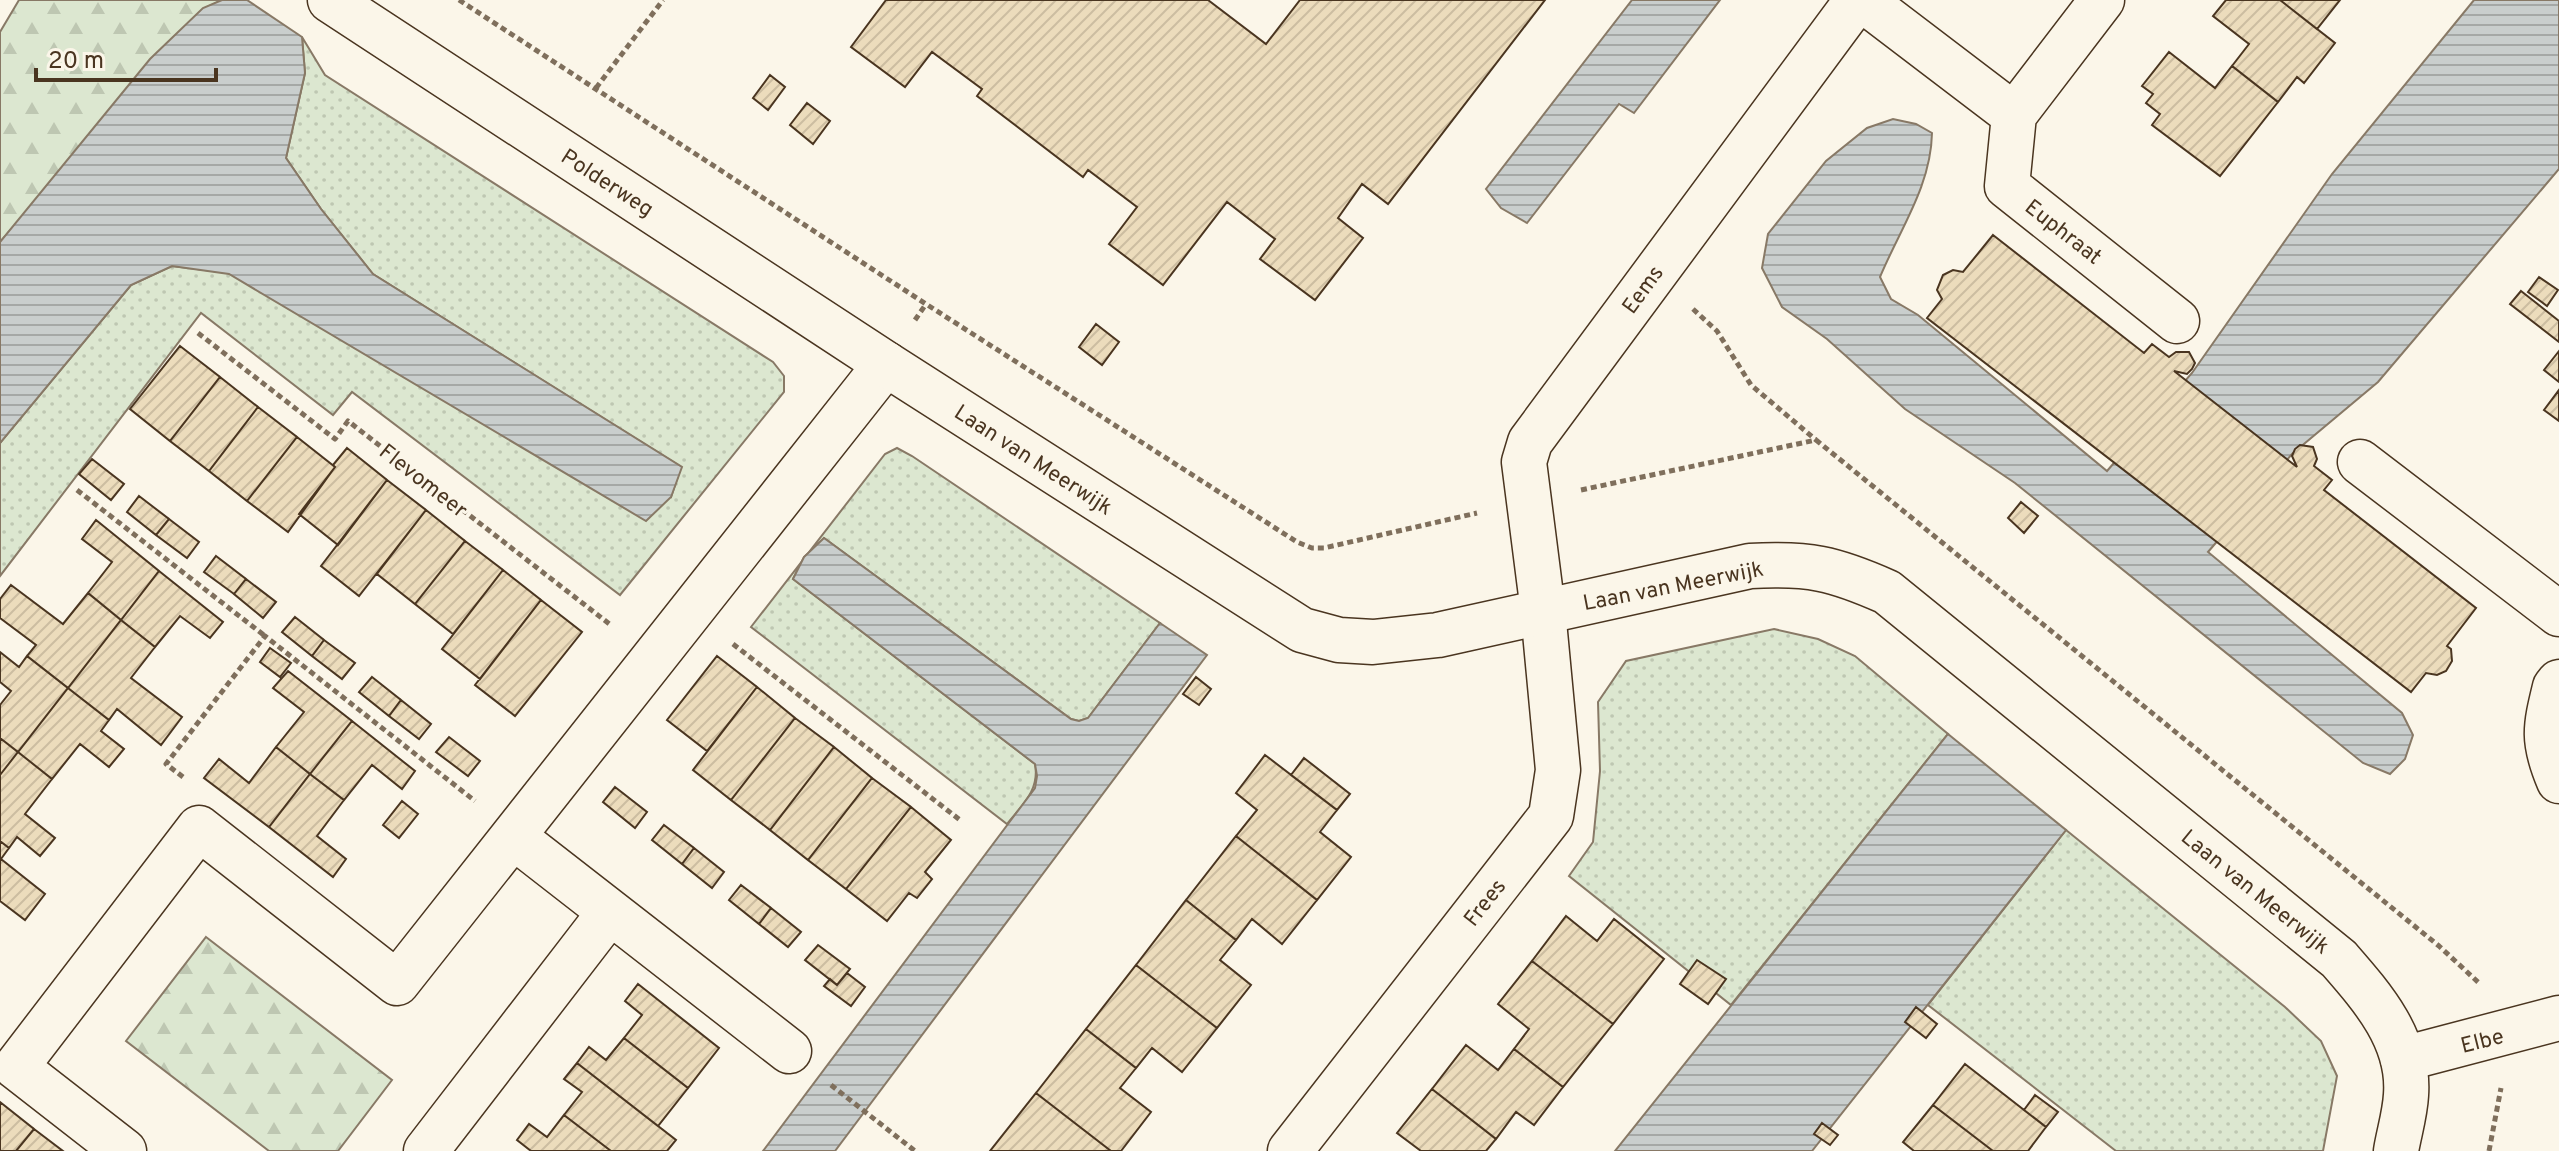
<svg xmlns="http://www.w3.org/2000/svg" width="2559" height="1151" viewBox="0 0 2559 1151" font-family="Overpass,sans-serif">
<style>
.grass{fill:url(#grass-dots);stroke:#887966;stroke-width:2}
.forest{fill:url(#forest-firs);stroke:#887966;stroke-width:2}
.water{fill:url(#water-rules);stroke:#887966;stroke-width:2}
.building{fill:url(#building-hatch);stroke:#4a3520;stroke-width:2}
.lines{fill:none;stroke-linecap:round;stroke-linejoin:round}
.street-casing{stroke:#4a3520;stroke-width:47}
.secondary-casing{stroke:#4a3520;stroke-width:47}
.path{stroke:#7f6f5c;stroke-width:5;stroke-dasharray:6 4;stroke-linecap:butt}
.street{stroke:#fbf6e9;stroke-width:44}
.secondary{stroke:#fbf6e9;stroke-width:44}
.labels{text-anchor:middle;stroke-width:6;stroke-linejoin:round;paint-order:stroke}
.street-label{font-size:22px;fill:#4a3520;stroke:#fbf6e9}
</style>
<defs>
<pattern id="grass-dots" width="8" height="8" patternUnits="userSpaceOnUse" patternTransform="scale(2)"><rect width="8" height="8" fill="#dce7d0"/><path d="M2 2h.1M6 6h.1" fill="none" stroke="#bec7b2" stroke-width="1.8" stroke-linecap="round"/></pattern>
<pattern id="forest-firs" width="22" height="20" patternUnits="userSpaceOnUse" patternTransform="scale(2)"><rect width="22" height="20" fill="#dce7d0"/><path d="M5 1l3.5 6h-7zM16 11l3.5 6h-7z" fill="#bec7b2"/></pattern>
<pattern id="water-rules" width="6" height="5" patternUnits="userSpaceOnUse" patternTransform="scale(2)"><rect width="6" height="5" fill="#c9cecd"/><path d="M0 2.5h6" fill="none" stroke="#a5a8a6"/></pattern>
<pattern id="building-hatch" width="6" height="6" patternUnits="userSpaceOnUse" patternTransform="scale(2)"><rect width="6" height="6" fill="#ecdcbc"/><path d="M-1 1l2-2M0 6l6-6M5 7l2-2" fill="none" stroke="#ccbda1"/></pattern>
</defs>
<rect width="100%" height="100%" fill="#fbf6e9"/>
<path class="grass" d="M302 37 325 75 773 362 784 376V392L620 595 352 392 333 415 201 313 0 576V443L131 285 172 266 229 273 671 497 681 467 373 274 321 209 286 158 305 73Z
M897 448 912 456 1160 623 1088 718 1079 721 1071 719 824 538 804 557 793 579 1035 764C1040 790 1022 805 1007 824L751 627 885 454Z
M1774 629 1818 639 1855 656 1948 734 1731 1005 1569 876 1593 842 1600 771 1598 702 1626 661Z
M2066 830 2285 1007 2321 1041 2337 1076 2323 1151H2116L1928 1005Z"/>
<path class="forest" d="M19 0H222L203 9 0 242V32Z
M206 937 392 1080 338 1151H269L126 1041Z"/>
<path class="water" d="M222 0H247L302 37 305 73 286 158 321 209 373 274 682 467 671 497 646 521 229 274 172 266 131 285 0 443V242L150 59 203 8Z
M1632 0H1720L1634 113 1619 104 1527 223 1501 208 1486 189Z
M2474 0H2559V169L2378 382 2292 454 2208 552 2402 713 2413 735 2405 759 2390 774 2363 763 2015 483 1905 409 1827 339 1782 307 1762 268 1768 234 1826 161 1867 128 1893 119 1916 124 1932 133C1931 186 1900 229 1880 277L1891 299 1918 315 2107 471 2192 373 2332 174Z
M824 538 1071 719 1079 721 1088 718 1160 623 1207 655 835 1151H763L1035 788 1037 776 1035 764 793 579 804 557Z
M1948 734 2066 830 1812 1151H1615Z"/>
<path class="building" d="M886 0H1208L1266 44 1300 0H1545L1388 204 1362 184 1338 218 1363 238 1315 300 1260 259 1275 239 1227 202 1163 285 1109 244 1137 207 1088 170 1083 177 977 96 982 89 932 52 905 87 851 47Z
M2226 0H2280L2335 43 2304 83 2297 77 2278 102 2232 66 2249 44 2213 16Z
M2280 0H2340L2317 29Z
M2169 52 2215 88 2232 66 2278 102 2220 176 2152 125 2160 114 2146 103 2153 94 2142 86Z
M770 75 785 87 768 110 753 98Z
M807 103 830 121 813 144 790 125Z
M1993 235 2144 353 2152 344 2169 357 2176 352H2189L2195 363 2192 369 2187 374 2174 371 2297 467 2292 456 2295 449 2300 445 2313 447 2317 459 2314 466 2332 480 2324 490 2476 608 2447 646 2451 649 2452 661 2446 671 2437 675 2426 673 2411 692 1927 318 1942 299 1937 290 1943 275 1953 270 1963 272Z
M2539 277 2558 290 2547 306 2528 292Z
M2521 291 2559 321V342L2510 304Z
M1096 324 1119 342 1102 365 1079 347Z
M180 346 220 377 170 441 130 409Z
M2559 351V382L2544 370Z
M220 377 258 407 209 471 170 441Z
M2559 390V421L2544 410Z
M258 407 297 437 247 501 209 471Z
M297 437 335 467 288 532 247 501Z
M347 448 387 480 338 545 299 514 335 467 333 465Z
M92 459 124 484 111 500 79 474Z
M387 480 426 510 359 596 321 566Z
M139 496 169 519 156 535 127 512Z
M2021 502 2038 516 2024 533 2008 518Z
M426 510 465 541 415 604 377 574Z
M169 519 199 542 187 558 156 535Z
M96 520 159 571 121 620 88 593 112 562 82 539Z
M465 541 503 570 453 634 415 604Z
M216 556 246 579 234 594 204 572Z
M503 570 541 600 480 679 442 649Z
M159 571 223 622 210 638 180 616 155 647 121 620Z
M246 579 276 602 263 618 234 594Z
M11 585 63 624 88 593 121 620 68 688 27 656 36 645 0 618V599Z
M541 600 582 632 515 716 475 685Z
M295 617 324 640 312 656 282 632Z
M121 620 155 647 131 678 182 717 161 745 117 709 109 720 68 688Z
M324 640 355 663 342 679 312 656Z
M270 648 291 663 280 677 260 662Z
M0 652 19 667 27 656 68 688 18 752 0 738V705L11 691 0 682Z
M717 656 757 687 707 751 667 720Z
M288 671 352 721 310 774 276 747 304 712 273 688Z
M372 677 401 700 389 716 359 692Z
M1196 677 1211 689 1199 705 1183 694Z
M757 687 795 718 731 800 693 770Z
M68 688 109 720 101 731 124 749 109 767 80 744 52 779 18 752Z
M401 700 431 724 419 739 389 716Z
M795 718 834 747 770 830 731 800Z
M352 721 415 771 402 789 372 765 344 800 310 774Z
M449 737 480 761 468 776 436 752Z
M0 738 18 752 0 775Z
M276 747 310 774 269 827 204 778 219 759 249 783Z
M834 747 872 778 808 860 770 830Z
M18 752 52 779 25 814 55 838 40 856 17 837 9 848 0 841V775Z
M1265 755 1337 810 1320 832 1351 857 1317 900 1236 836 1257 810 1236 793Z
M1304 758 1350 794 1337 810 1291 775Z
M310 774 344 800 317 836 346 859 333 877 269 827Z
M872 778 911 807 846 889 808 860Z
M615 787 647 812 635 828 603 802Z
M402 801 418 814 399 838 383 825Z
M911 807 951 840 925 872 932 879 917 898 909 893 887 921 846 889Z
M664 825 694 848 682 864 652 840Z
M1236 836 1317 900 1282 944 1252 919 1236 940 1186 900Z
M0 841 9 848 1 859 45 894 25 920 0 901Z
M694 848 724 872 712 888 682 864Z
M741 885 771 908 759 924 729 900Z
M1186 900 1236 940 1220 960 1251 985 1217 1028 1136 965Z
M771 908 801 932 788 947 759 924Z
M1566 916 1597 941 1614 919 1664 959 1613 1024 1532 961Z
M818 945 850 969 837 985 805 960Z
M1697 960 1726 979 1708 1004 1680 984Z
M1532 961 1613 1024 1563 1087 1514 1049 1529 1029 1498 1004Z
M1136 965 1217 1028 1182 1072 1152 1048 1136 1068 1086 1029Z
M847 973 865 987 851 1006 824 986 830 979 837 985Z
M638 984 719 1048 688 1088 624 1038 642 1015 625 1001Z
M1916 1007 1937 1024 1926 1038 1905 1022Z
M1086 1029 1136 1068 1120 1088 1151 1112 1121 1151H1111L1036 1093Z
M624 1038 688 1088 658 1126 577 1063 589 1047 606 1060Z
M1466 1045 1498 1070 1514 1049 1563 1087 1534 1125 1516 1112 1496 1139 1432 1089Z
M577 1063 676 1140 667 1151H611L564 1115 582 1092 564 1079Z
M1965 1064 2046 1127 2028 1151H1993L1933 1105Z
M1432 1089 1496 1139 1486 1151H1421L1397 1133Z
M1036 1093 1111 1151H990Z
M2035 1095 2058 1112 2046 1127 2024 1110Z
M0 1102 34 1129 16 1151H0Z
M1933 1105 1993 1151H1914L1903 1142Z
M564 1115 611 1151H531L517 1140 529 1124 547 1137Z
M1822 1123 1838 1135 1830 1145 1814 1134Z
M34 1129 63 1151H16Z"/>
<g class="lines">
<g class="street-casing">
<path id="street" d="M1863 0 2014 115 2102 0
M2014 115 2007 186 2177 321
M2360 462 2559 614
M2559 682 2555 687C2545 728 2542 741 2559 781
M514 837 789 1051
M2403 1059 2559 1018
M124 1151 16 1067 199 828 397 983 886 364
M426 1151 610 912
M1290 1151 1551 816 1558 770 1543 611 1524 462 1530 442 1857 0"/>
</g>
<g class="secondary-casing">
<path id="secondary" d="M330 0 886 364 1302 630 1339 640 1373 642 1438 635 1750 566C1809 563 1833 568 1887 592L2339 959C2373 998 2410 1040 2406 1095 2405 1114 2399 1133 2396 1151"/>
</g>
<path class="path" d="M459 0 926 304 1297 542 1312 548H1324L1477 513
M596 88 663 0
M1693 309 1717 331 1751 385 1816 440
M915 320 926 304
M198 333 335 439 348 421 612 626
M77 490 265 636
M1581 490 1816 440 2439 946 2479 983
M733 644 960 820
M183 777 166 764 265 636 475 801
M831 1085 915 1151
M2489 1151 2501 1088"/>
<use href="#street" class="street"/>
<use href="#secondary" class="secondary"/>
</g>
<g class="labels">
<g class="street-label">
<text transform="translate(608 182) rotate(33)" y="8">Polderweg</text>
<text transform="translate(2064 231) rotate(38)" y="8">Euphraat</text>
<text transform="translate(1642 289) rotate(-54)" y="8">Eems</text>
<text transform="translate(1034 459) rotate(33)" y="8">Laan van Meerwijk</text>
<text transform="translate(424 480) rotate(38)" y="8">Flevomeer</text>
<text transform="translate(1673 585) rotate(-11)" y="8">Laan van Meerwijk</text>
<text transform="translate(2256 891) rotate(39)" y="8">Laan van Meerwijk</text>
<text transform="translate(1484 902) rotate(-52)" y="8">Frees</text>
<text transform="translate(2482 1040) rotate(-14)" y="8">Elbe</text>
</g>
</g>
<path d="M36 68v12h180v-12" fill="none" stroke="#4a3520" stroke-width="4"/>
<text x="48" y="68" font-size="24" fill="#4a3520" stroke="#fbf6e9" stroke-width="6" paint-order="stroke">20 m</text>
</svg>
